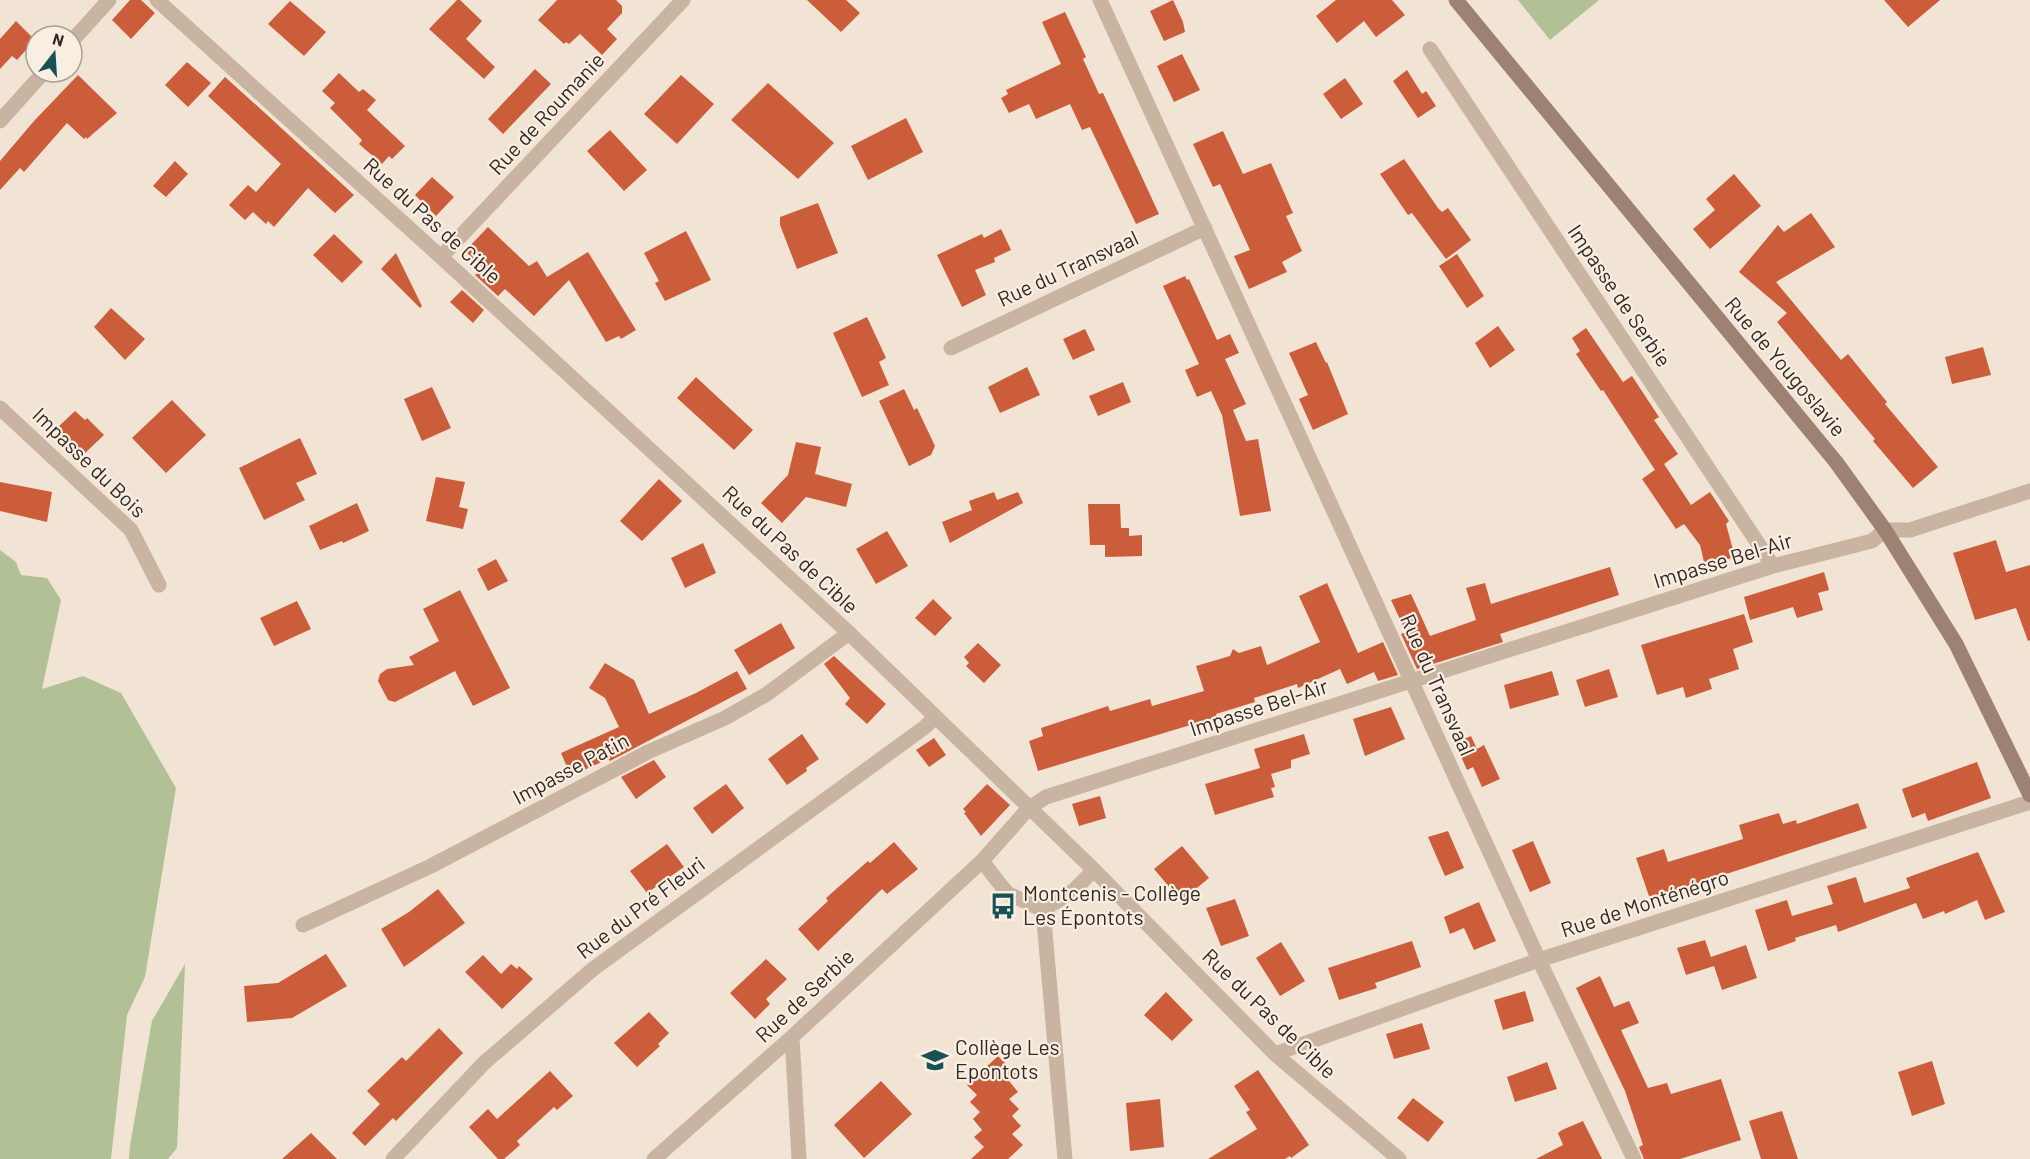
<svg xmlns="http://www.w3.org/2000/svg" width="2030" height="1159" viewBox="0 0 2030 1159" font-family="Barlow,sans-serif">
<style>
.green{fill:#b2c095}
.building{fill:#cb5d3a}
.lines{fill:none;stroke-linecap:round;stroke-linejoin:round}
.minor{stroke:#c9b4a1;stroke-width:15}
.secondary{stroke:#9d8273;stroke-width:15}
.labels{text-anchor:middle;stroke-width:4.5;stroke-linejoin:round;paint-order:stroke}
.street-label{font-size:21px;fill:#332924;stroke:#f9eee2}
.poi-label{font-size:21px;fill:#332924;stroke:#f9eee2;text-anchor:start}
</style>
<rect width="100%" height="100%" fill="#f1e4d5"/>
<path class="green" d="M1518 0H1599L1550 40Z
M0 550 16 562 21 575 47 578 61 600 42 689 83 676 121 693 176 788 145 977 127 1015 111 1159H0Z
M185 964 177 1148 168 1159H129L130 1145 152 1021Z"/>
<path class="building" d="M130 0H141L155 13 131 39 112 20Z
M457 0H460L482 21 466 39 495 67 484 79 429 29Z
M557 0H616L622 6V13L607 29 617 39 602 55 580 34 569 44 566 42 564 44 538 20Z
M807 0H846L860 13 841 32Z
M1173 0 1183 22 1185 32 1164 41 1150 11Z
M1336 0H1392L1405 15 1376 37 1364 21 1337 43 1316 16Z
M1884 0H1940L1908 27Z
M290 1 326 32 304 56 268 24Z
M1065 12 1086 57 1083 59 1099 94 1103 93 1159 214 1136 224 1090 127 1082 130 1070 104 1036 119 1029 104 1009 113 1001 98 1008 94 1006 90 1061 64 1042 22Z
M16 21 35 40 17 60 12 56 0 69V39Z
M1182 54 1200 90 1174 102 1157 66Z
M187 62 211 83 188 107 165 85Z
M535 69 551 84 503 134 488 119Z
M1407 70 1422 94 1426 91 1436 106 1418 118 1393 81Z
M339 73 359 92 363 89 376 100 367 110 405 146 392 159 389 156 382 164 359 144 362 140 330 108 335 103 322 91Z
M78 75 117 113 87 139 86 137 84 139 67 123 24 172 20 168 0 190V161L34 121Z
M681 75 714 104 677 144 644 114Z
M225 77 265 113 354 195 335 213 308 188 274 227 268 221 266 224 253 212 245 220 229 205 248 185 256 192 281 164 208 96Z
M1345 78 1363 104 1341 119 1323 94Z
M768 83 834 143 798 179 731 120Z
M906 118 923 152 868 180 851 146Z
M610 130 647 170 624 191 587 151Z
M1223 131 1243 174 1271 163 1293 213 1286 216 1302 251 1282 262 1287 272 1249 289 1234 256 1250 250 1220 184 1213 187 1193 144Z
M1404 159 1438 208 1442 212 1448 208 1471 240 1446 259 1412 213 1408 215 1380 174Z
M175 161 188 174 166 197 153 186Z
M1734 174 1761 206 1710 249 1693 229 1715 210 1706 199Z
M432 177 454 197 436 216 415 195Z
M818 203 838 253 797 269 780 225V217Z
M1811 213 1835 247 1776 282 1841 360 1848 354 1887 402 1885 404 1938 467 1913 488 1873 441 1875 439 1777 322 1787 313 1739 272 1778 225 1784 232Z
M488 227 529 266 537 261 547 277 588 252 636 330 621 339 619 336 606 342 569 280 534 316 505 289 498 296 475 275 483 268 465 251Z
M1001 229 1011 250 994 258 995 262 975 270 986 295 962 307 937 255 982 234 984 238Z
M686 231 711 280 665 301 655 283 659 281 644 253Z
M334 234 363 262 342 283 313 255Z
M396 253 422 306 420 308 381 269Z
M1457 254 1484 296 1467 308 1439 266Z
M1185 276 1187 280 1189 279 1217 340 1230 334 1239 353 1225 359 1246 404 1233 410 1246 441 1258 439 1271 511 1240 516 1222 415 1211 391 1197 397 1185 370 1199 364 1163 286Z
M462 290 484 310 473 323 450 302Z
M111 308 145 339 125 360 94 327Z
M867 317 886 358 879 362 889 385 862 397 833 333Z
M1498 326 1515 350 1490 368 1475 343Z
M1586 328 1623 382 1632 376 1659 417 1654 420 1678 454 1664 464 1691 505 1710 492 1729 521 1726 524 1735 557 1705 566 1700 545 1684 524 1676 529 1642 479 1656 469 1655 470 1603 390 1601 391 1576 354 1580 351 1572 338Z
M1085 329 1095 350 1073 360 1063 339Z
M1316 342 1326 363 1327 362 1348 414 1313 430 1299 399 1308 395 1289 353Z
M1983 347 1991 375 1952 384 1945 357Z
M1027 367 1040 395 1000 413 988 387Z
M696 377 753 430 734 450 677 398Z
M1123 382 1131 402 1098 416 1089 396Z
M432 387 451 428 422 441 404 399Z
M904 389 914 410 917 408 935 446 931 455 909 466 879 401Z
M172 400 206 435 166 473 132 438Z
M75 411 85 420 87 418 104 435 83 455 57 428Z
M300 438 317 474 296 483 305 500 264 520 239 468Z
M796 442 821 447 815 474 852 484 846 507 806 497 782 523 761 503 788 475Z
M436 477 465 482 459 507 468 509 463 529 426 521Z
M659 479 682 501 642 541 620 521Z
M0 482 52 492 47 522 0 511Z
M994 492 997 500 1018 492 1023 503 950 543 942 522 972 510 969 501Z
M357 503 369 531 343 543 342 541 320 550 309 526Z
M1088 504H1120L1121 528H1129V536L1142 535V556L1105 557V545H1090Z
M887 531 908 566 876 584 856 549Z
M1996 540 2006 572 2030 565V640L2028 641 2016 608 1975 620 1953 553Z
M703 543 716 573 685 588 671 558Z
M496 559 508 581 488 591 477 569Z
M1610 567 1619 595 1500 634 1503 642 1417 669 1401 634 1406 632 1391 600 1411 594 1430 636 1476 620 1466 588 1485 583 1491 604Z
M1824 572 1829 590 1818 593 1823 610 1797 618 1793 607 1750 620 1744 597Z
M1327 583 1358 653 1383 642 1398 675 1378 681 1374 672 1347 684 1340 669 1298 688 1297 684 1254 698 1255 702 1216 714 1217 717 1038 771 1029 741 1043 736 1041 728 1108 706 1110 711 1150 699 1152 706 1204 691 1196 666 1230 656 1233 649 1239 653 1261 646 1267 665 1320 642 1299 596Z
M460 590 510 688 473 706 455 671 395 702 388 700 378 681 380 674 387 669 414 665 409 657 439 641 423 609Z
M933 599 952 618 935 636 915 618Z
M297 601 311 629 274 646 260 618Z
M1744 614 1753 642 1733 649 1739 669 1709 679 1712 689 1686 698 1683 687 1657 695 1641 645Z
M781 623 795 648 749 675 734 650Z
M978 643 1001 665 984 683 966 666 969 663 964 657Z
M834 656 886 704 867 724 845 704 850 698 824 664Z
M605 663 634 680 649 714 696 693 737 671 747 689 610 761 608 759 571 776 561 753 619 727 605 698 589 688Z
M1609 669 1618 697 1585 707 1576 680Z
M1552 671 1559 695 1510 709 1504 685Z
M1391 707 1405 739 1365 756 1353 719Z
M802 734 819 759 806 768 807 771 787 785 768 759Z
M1304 734 1310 754 1291 760V768L1271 774 1275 787 1271 788 1274 797 1215 815 1205 784 1260 768 1254 749Z
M1471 736 1477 749 1484 745 1500 779 1482 787 1473 767 1467 770 1455 743Z
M934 738 946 755 929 767 916 750Z
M654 760 666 777 636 799 621 777Z
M1977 762 1991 798 1928 821 1925 813 1912 818 1902 789Z
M726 784 744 808 712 834 693 808Z
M987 784 1010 805 981 836 964 813 966 812 963 809Z
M1100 796 1106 818 1079 826 1072 804Z
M1858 803 1867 828 1677 890 1678 893 1651 902 1636 858 1664 849 1668 862 1743 839 1739 825 1779 813 1783 824 1796 820 1797 824Z
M1448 831 1464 868 1445 876 1428 837Z
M1533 841 1551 883 1530 892 1512 850Z
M894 842 918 869 887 894 882 889 818 951 798 929 828 901 826 898 868 861 870 863Z
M667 844 684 867 647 893 630 871Z
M1182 846 1209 878 1181 901 1154 869Z
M1978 852 2005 912 1985 920 1977 900 1945 914 1944 911 1923 919 1916 903 1838 932 1836 925 1795 938 1796 941 1768 951 1755 910 1787 900 1792 916 1833 904 1827 886 1856 877 1864 903 1910 888 1906 878Z
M438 889 465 923 404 967 381 929 409 912Z
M1235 899 1249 936 1221 946 1206 908Z
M1479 902 1496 941 1474 950 1464 928 1450 934 1444 917Z
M1705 940 1713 963 1711 957 1746 945 1757 978 1722 990 1714 966 1686 975 1677 948Z
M1412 941 1421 967 1375 983 1377 988 1339 1000 1328 968Z
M1281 942 1305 981 1280 996 1256 958Z
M326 954 347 986 292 1018 247 1022 244 986 278 983Z
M483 955 501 974 511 964 517 969 519 966 533 979 502 1009 465 972Z
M766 959 787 979 766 999 770 1004 755 1019 730 993Z
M1600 976 1614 1007 1629 1001 1639 1023 1621 1030 1648 1088 1667 1083 1671 1094 1721 1079 1741 1140 1680 1159H1644L1639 1147 1643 1145 1625 1091 1576 988Z
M1525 991 1534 1021 1503 1030 1494 1000Z
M1166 992 1193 1020 1172 1041 1144 1015Z
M649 1012 669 1033 658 1044 660 1046 637 1067 614 1043Z
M1422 1023 1430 1049 1394 1059 1386 1034Z
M439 1028 463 1053 396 1121 393 1118 365 1146 352 1133 380 1104 367 1091 402 1057 406 1061Z
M998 1056 1016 1074 1009 1081 1018 1092 1009 1099 1019 1109 1012 1116 1021 1126 1012 1134 1023 1145 1008 1159H971L984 1147 974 1137 982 1130 973 1119 980 1112 970 1102 977 1095 967 1085Z
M1932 1061 1945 1104 1912 1116 1898 1072Z
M1547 1062 1557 1089 1515 1102 1507 1077Z
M1258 1070 1309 1145 1291 1158 1290 1156 1285 1159H1208L1257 1129 1246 1112 1250 1110 1234 1086Z
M550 1071 573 1096 557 1110 554 1107 517 1141 520 1145 504 1159H498L469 1127 488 1109 497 1119Z
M881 1081 912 1114 864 1158 834 1125Z
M1413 1098 1444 1122 1428 1142 1397 1118Z
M1160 1099 1164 1147 1130 1151 1126 1103Z
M1782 1111 1798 1159H1761L1749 1121Z
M1583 1121 1602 1159H1536L1563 1145 1558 1133 1562 1130Z
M311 1133 337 1159H282Z"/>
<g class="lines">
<path class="minor" d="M157 0 441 257 849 633 1094 870 1275 1054 1399 1159
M1100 0 1539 960 1634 1159
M72 41 109 0
M1430 49 1773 566
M0 121 44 72
M441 257 683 0
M951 348 1205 228
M0 408 131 530 159 585
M982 861 1007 893 1043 910
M1043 910 1065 1159
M1043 910 1072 892 1094 870
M303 925 431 866 648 752 725 718 767 694 849 633
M792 1037 799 1159
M1275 1054 1539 960 2030 802
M393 1159 484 1063 593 969 925 727 935 717
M654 1159 792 1037 982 861 1029 808 1046 797 1773 566 1872 541 1885 530H1910L2030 491"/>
<path class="secondary" d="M1456 0 1836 462 1885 530 1956 644 2030 795"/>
</g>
<defs>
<g id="bus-bare" transform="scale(2.07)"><path d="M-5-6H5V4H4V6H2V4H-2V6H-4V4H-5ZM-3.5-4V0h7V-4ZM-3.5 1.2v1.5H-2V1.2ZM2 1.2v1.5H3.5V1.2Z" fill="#195256" stroke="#f9eee2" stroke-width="2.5" paint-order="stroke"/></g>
<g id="school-bare" transform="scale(2.07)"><path d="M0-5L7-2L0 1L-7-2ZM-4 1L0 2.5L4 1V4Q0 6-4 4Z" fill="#195256" stroke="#f9eee2" stroke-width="2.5" paint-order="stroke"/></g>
</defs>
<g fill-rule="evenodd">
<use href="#bus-bare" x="1003" y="906"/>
<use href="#school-bare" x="935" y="1060"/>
</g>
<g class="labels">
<g class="street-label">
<text transform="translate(547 114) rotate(-47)" y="7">Rue de Roumanie</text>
<text transform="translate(432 221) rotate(42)" y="7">Rue du Pas de Cible</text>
<text transform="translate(1068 269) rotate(-25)" y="7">Rue du Transvaal</text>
<text transform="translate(1619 296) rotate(56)" y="7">Impasse de Serbie</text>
<text transform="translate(1785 367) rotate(50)" y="7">Rue de Yougoslavie</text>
<text transform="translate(89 463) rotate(44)" y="7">Impasse du Bois</text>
<text transform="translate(790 550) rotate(43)" y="7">Rue du Pas de Cible</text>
<text transform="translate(1723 561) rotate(-17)" y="7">Impasse Bel-Air</text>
<text transform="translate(1437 685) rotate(66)" y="7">Rue du Transvaal</text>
<text transform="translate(1259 708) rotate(-18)" y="7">Impasse Bel-Air</text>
<text transform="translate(571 769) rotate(-28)" y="7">Impasse Patin</text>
<text transform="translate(1645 904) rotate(-18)" y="7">Rue de Monténégro</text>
<text transform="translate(641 908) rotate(-37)" y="7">Rue du Pré Fleuri</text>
<text transform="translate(805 996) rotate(-43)" y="7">Rue de Serbie</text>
<text transform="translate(1269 1014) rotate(44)" y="7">Rue du Pas de Cible</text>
</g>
<g class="poi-label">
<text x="1023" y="901">Montcenis - Collège<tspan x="1023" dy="24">Les Épontots</tspan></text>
<text x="955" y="1055">Collège Les<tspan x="955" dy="24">Epontots</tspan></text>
</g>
</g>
<g transform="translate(54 54) rotate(17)"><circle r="28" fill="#f9eee2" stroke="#aa9f96" stroke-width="1.5"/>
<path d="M0-4.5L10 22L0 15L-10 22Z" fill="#195256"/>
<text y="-9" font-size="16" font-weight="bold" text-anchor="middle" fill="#332924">N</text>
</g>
</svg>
